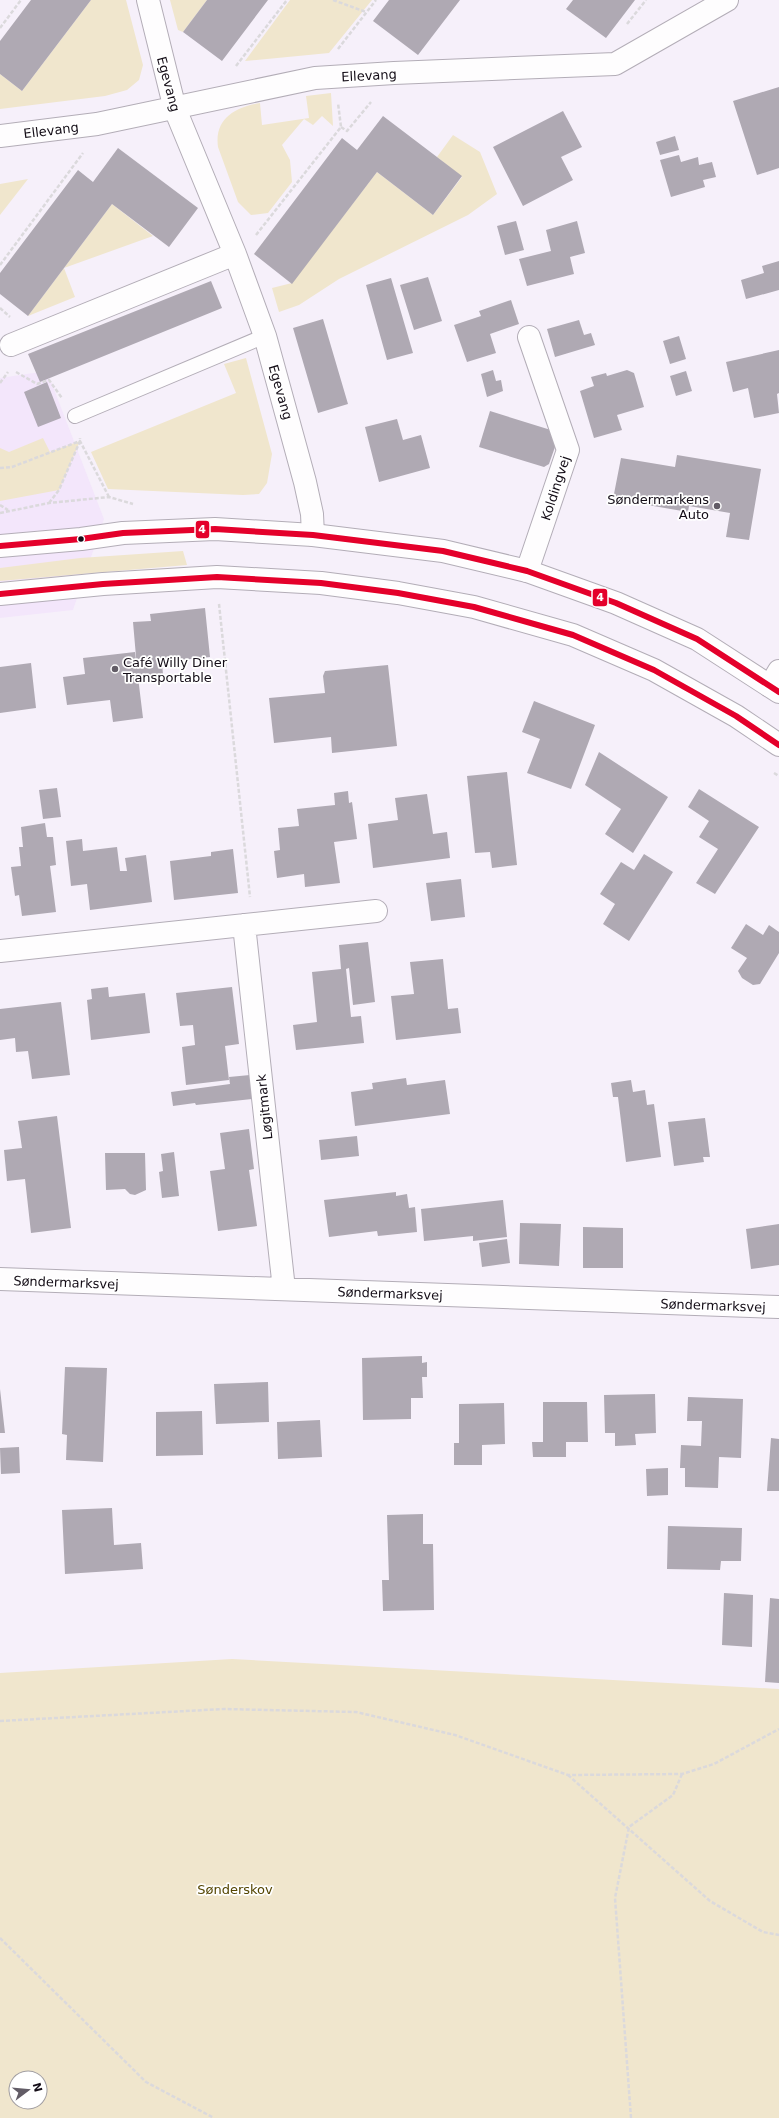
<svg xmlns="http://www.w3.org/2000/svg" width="779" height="2118" viewBox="0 0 779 2118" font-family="'DejaVu Sans',sans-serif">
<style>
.built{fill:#f3e6fb}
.green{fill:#f0e6cd;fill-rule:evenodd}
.building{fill:#afa9b3}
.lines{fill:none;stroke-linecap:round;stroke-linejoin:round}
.lane-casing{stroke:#b3adb7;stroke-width:16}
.street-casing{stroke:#b3adb7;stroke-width:24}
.secondary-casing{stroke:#b3adb7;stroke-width:24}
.path{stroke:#dbd9dc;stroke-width:2.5;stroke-dasharray:4 2;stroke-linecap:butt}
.lane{stroke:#fefdfe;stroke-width:14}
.street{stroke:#fefdfe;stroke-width:22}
.secondary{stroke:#fefdfe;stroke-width:22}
.bus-1-casing{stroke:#fff;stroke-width:9}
.bus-1{stroke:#e4002b;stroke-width:6}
.poi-dot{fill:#625c66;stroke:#fff;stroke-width:1.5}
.bus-dot{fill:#130c16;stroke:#fff;stroke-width:1.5}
.labels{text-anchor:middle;stroke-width:3.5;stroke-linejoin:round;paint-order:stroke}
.street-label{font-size:13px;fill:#130c16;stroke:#fff}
.poi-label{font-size:13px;fill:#130c16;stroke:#fff;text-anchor:end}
.park-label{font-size:13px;fill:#544500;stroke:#fff}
.line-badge{stroke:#fff;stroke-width:1.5}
.badge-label{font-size:11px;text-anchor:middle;font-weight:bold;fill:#fff}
</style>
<rect width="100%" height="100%" fill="#f6f0fa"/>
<path class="built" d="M47 371 104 519 73 610 0 618V378Z"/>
<path class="green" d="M91 0H126L143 65 139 80 127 90 105 96 0 109V74L22 91Z
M170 0H207L183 32 178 30Z
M290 0H372L329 53 245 61Z
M331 93 333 126 322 116 313 125 304 119 282 145 290 160 292 182 268 213 251 215 238 202 218 147C214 118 236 107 260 103L262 125 309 118 306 96Z
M453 135 480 152 497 194 468 215 339 279 299 305 279 312 272 288 292 283 377 172 433 215 462 177 437 157Z
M28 179 0 215V184Z
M112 204 153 236 64 268 75 297 28 316Z
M246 358 272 454 267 483 259 494 243 495 108 489 91 452 236 393 224 364Z
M43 438 50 452 80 441 59 490 0 501V448L9 452Z
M183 551 187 565 0 581V568L80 558Z
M232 1659 779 1689V2118H0V1673ZM16 2078H40V2102H16Z"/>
<path class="building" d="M31 0H91L22 91 0 74V41Z
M207 0H268L222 61 183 32Z
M389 0H460L418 55 373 21Z
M573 0H635L606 38 566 9Z
M779 87V168L757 175 733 101Z
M563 111 582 147 561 157 573 180 523 206 493 147Z
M383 116 462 176 433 215 377 172 292 284 254 254 342 138 357 150Z
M675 136 679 150 660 155 656 142Z
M118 148 198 208 169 247 112 204 28 316 0 294V273L78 170 93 182Z
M679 155 681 162 698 157 699 165 712 162 716 177 703 180 705 187 671 197 660 160Z
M516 221 524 250 505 255 497 226Z
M577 221 585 253 570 257 574 274 527 286 519 259 551 251 546 230Z
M779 261V290L746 299 741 280 764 273 762 266Z
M428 277 442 321 414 330 400 285Z
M391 278 413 353 387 360 366 285Z
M211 281 222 308 40 382 28 354Z
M511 300 519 324 490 334 496 353 467 362 454 325 481 316 479 311Z
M323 319 348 404 318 413 293 328Z
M579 320 584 335 591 333 595 345 555 357 547 329Z
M679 336 686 359 670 364 663 341Z
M779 350V393L777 394 779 413 754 418 748 388 733 392 726 362Z
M493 370 496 381 501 380 503 391 487 397 481 374Z
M627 370 634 373 644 407 617 415 622 430 594 438 580 391 594 386 591 377 606 373 607 376Z
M686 371 692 391 676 396 670 376Z
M47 382 61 418 38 427 24 392Z
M490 411 554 431 555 447 549 464 544 467 479 447Z
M397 419 403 440 421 435 430 468 379 482 365 427Z
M677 455 761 469 749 540 726 537 730 513 689 506 688 512 613 499 621 458 675 467Z
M205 608 210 657 162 662 163 675 138 677 143 718 113 722 110 700 67 705 63 677 85 674 83 658 135 652 137 668 133 622 151 621 150 614Z
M31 663 36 708 0 713V667Z
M388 665 397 746 332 753 331 737 274 743 269 698 325 693 323 676 325 671Z
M534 701 595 725 571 789 527 773 540 739 522 732Z
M599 752 668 797 633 853 605 834 621 809 585 785Z
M507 772 517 865 492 868 490 852 475 853 467 776Z
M57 788 61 817 43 819 39 790Z
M699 789 759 827 715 894 696 883 718 849 699 837 709 821 688 807Z
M348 791 349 803 352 802 357 839 334 842 340 883 305 887 304 874 277 878 274 851 280 850 278 828 299 826 297 809 335 805 334 793Z
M427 794 433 834 447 832 450 858 373 868 368 824 398 820 395 798Z
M45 823 47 837H53L56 865 50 866 56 912 22 916 19 895 15 896 11 867 21 866 19 847H23L21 827Z
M82 839 83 851 117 847 120 871H127L125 858 146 855 152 902 90 910 87 884 71 886 66 841Z
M233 849 238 893 174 900 170 861 211 856V852Z
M644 854 673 872 629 941 603 924 615 904 600 894 621 862 634 870Z
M461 879 465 917 431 921 426 883Z
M746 924 763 935 769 925 779 932V953L760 984 753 985 742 978 738 971 747 958 731 948Z
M368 942 375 1002 353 1005 349 968 346 969 351 1017 361 1016 364 1043 296 1050 293 1025 317 1022 312 972 341 969 339 945Z
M443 959 448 1009 458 1008 461 1033 396 1040 391 996 414 994 410 962Z
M108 987 109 997 145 993 150 1033 91 1040 87 1000 92 999 91 989Z
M232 987 239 1044 225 1046 229 1080 186 1085 182 1047 195 1045 193 1025 180 1026 176 993Z
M61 1002 70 1075 32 1079 28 1051 16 1052 15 1038 0 1040V1009Z
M250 1075 252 1099 196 1105 195 1103 173 1106 171 1092 230 1084 229 1077Z
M406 1078 407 1085 445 1080 450 1114 355 1126 351 1092 373 1089 372 1083Z
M631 1080 633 1092 645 1090 647 1105 654 1104 661 1157 626 1162 618 1097H613L611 1083Z
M57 1116 71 1228 31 1233 25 1179 7 1181 4 1150 22 1148 18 1121Z
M705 1118 710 1157H703L704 1162 674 1166 668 1122Z
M249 1129 254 1169 249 1170 257 1226 218 1231 210 1171 225 1169 220 1133Z
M357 1136 359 1156 321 1160 319 1140Z
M174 1152 179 1196 162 1198 159 1172 163 1171 161 1154Z
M105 1153H145L146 1190 135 1195 130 1194 125 1189 106 1190Z
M396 1192V1196L407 1194 409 1208 415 1207 417 1232 378 1236 377 1231 329 1237 324 1200Z
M503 1200 507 1237 473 1241V1236L424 1241 421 1209Z
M520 1223 561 1224 559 1266 519 1264Z
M779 1224V1265L751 1269 746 1229Z
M583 1227 623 1228V1268H583Z
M507 1239 510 1263 482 1267 479 1243Z
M422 1356V1363L427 1362V1377H422L423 1398H411V1419L363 1420 362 1358Z
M65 1367 107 1368 103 1462 66 1460 67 1435 62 1434Z
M268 1382 269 1422 216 1424 214 1384Z
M0 1389 5 1433H0Z
M655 1394 656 1433 635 1434 636 1445 615 1446V1433H605L604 1395Z
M688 1397 743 1399 741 1458 719 1457 718 1488 685 1487V1468H680L681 1445 701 1446 702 1421H687Z
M543 1402H587L588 1442H566V1457H533L532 1442H543Z
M504 1403 505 1444 482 1445V1465H454V1443H459V1404Z
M202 1411 203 1455 156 1456V1412Z
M320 1420 322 1457 278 1459 277 1422Z
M771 1438 779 1439V1491H767Z
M19 1447 20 1473 1 1474 0 1448Z
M668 1468V1495L647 1496 646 1469Z
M112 1508 114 1545 141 1543 143 1569 65 1574 62 1510Z
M423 1514V1544H433L434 1610 383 1611 382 1580H389L387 1515Z
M668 1526 742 1528 741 1561H721L720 1570 667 1569Z
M724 1593 753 1595 752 1647 722 1645Z
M770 1598 779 1599V1683L765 1682Z"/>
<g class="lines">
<g class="lane-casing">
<path id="lane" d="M75 416 265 336"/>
</g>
<g class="street-casing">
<path id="street" d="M148 0 175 109 235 254 265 336 305 482 312 514 313 535
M0 136 97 124 315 78 394 73 615 64 727 0
M11 345 235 254
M527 571 568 450 529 337
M770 686 779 671
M244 925 284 1289
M0 951 376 911
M0 1279 779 1307"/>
</g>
<g class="secondary-casing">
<path id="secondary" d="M0 546 81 539 123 533 215 529 313 535 443 551 527 571 616 603 697 639 779 692
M0 594 103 584 217 577 321 583 398 593 474 607 573 635 654 670 736 716 779 745"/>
</g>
<path class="path" d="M333 0 366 12
M627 24 646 0
M0 28 21 0
M338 49 376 0
M236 66 287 0
M341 127 347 131 371 102
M256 235 341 127 338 103
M0 265 83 153
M0 308 10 317
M16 372 37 384 49 380 62 398
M0 383 8 372
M0 468 12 467 80 441 109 497
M49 503 59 490 80 441V438
M0 505 8 510
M0 513 49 503 109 497 133 504
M219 604 250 897
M774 773 779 776
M0 1721 224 1709 356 1712 455 1735 568 1775 682 1774 714 1764 779 1729
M568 1775 710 1901 763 1932 779 1935
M0 1938 146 2082 214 2118
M631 2118 615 1898 629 1827 673 1795 682 1774"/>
<use href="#lane" class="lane"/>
<use href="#street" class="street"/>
<use href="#secondary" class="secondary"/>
<g class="bus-1-casing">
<path id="bus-1" d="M0 546 81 539 123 533 215 529 313 535 443 551 527 571 616 603 697 639 779 692
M0 594 103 584 217 577 321 583 398 593 474 607 573 635 654 670 736 716 779 745"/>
</g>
<use href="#bus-1" class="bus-1"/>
</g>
<g class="poi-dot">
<circle cx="717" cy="506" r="4"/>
<circle cx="115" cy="669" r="4"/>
</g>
<circle class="bus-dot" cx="81" cy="539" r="3.5"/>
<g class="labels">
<g class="street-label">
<text transform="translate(369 75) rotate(-3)" y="5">Ellevang</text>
<text transform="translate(169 84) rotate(75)" y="5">Egevang</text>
<text transform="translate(51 130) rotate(-7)" y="5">Ellevang</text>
<text transform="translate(281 392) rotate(74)" y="5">Egevang</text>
<text transform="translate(555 488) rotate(-72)" y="5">Koldingvej</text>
<text transform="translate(264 1107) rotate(-96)" y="5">Løgitmark</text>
<text transform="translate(66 1282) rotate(2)" y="5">Søndermarksvej</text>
<text transform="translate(390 1293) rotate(2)" y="5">Søndermarksvej</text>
<text transform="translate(713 1305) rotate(2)" y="5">Søndermarksvej</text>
</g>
<g class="poi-label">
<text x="709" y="504">Søndermarkens<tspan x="709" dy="15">Auto</tspan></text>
<text x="123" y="667" text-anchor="start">Café Willy Diner<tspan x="123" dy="15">Transportable</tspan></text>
</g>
<g class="park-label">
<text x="235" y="1894">Sønderskov</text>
</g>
</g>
<g class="line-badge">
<rect x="195" y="520" width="15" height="19" rx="4" fill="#e4002b"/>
<rect x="592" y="588" width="16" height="19" rx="4" fill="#e4002b"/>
</g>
<g class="badge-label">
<text x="202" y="533">4</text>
<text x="600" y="601">4</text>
</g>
<g transform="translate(28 2090) rotate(74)"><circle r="19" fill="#ffffff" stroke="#a19ea2"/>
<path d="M0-3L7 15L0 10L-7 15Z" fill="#625c66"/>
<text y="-6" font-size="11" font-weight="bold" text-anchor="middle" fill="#130c16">N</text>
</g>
</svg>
